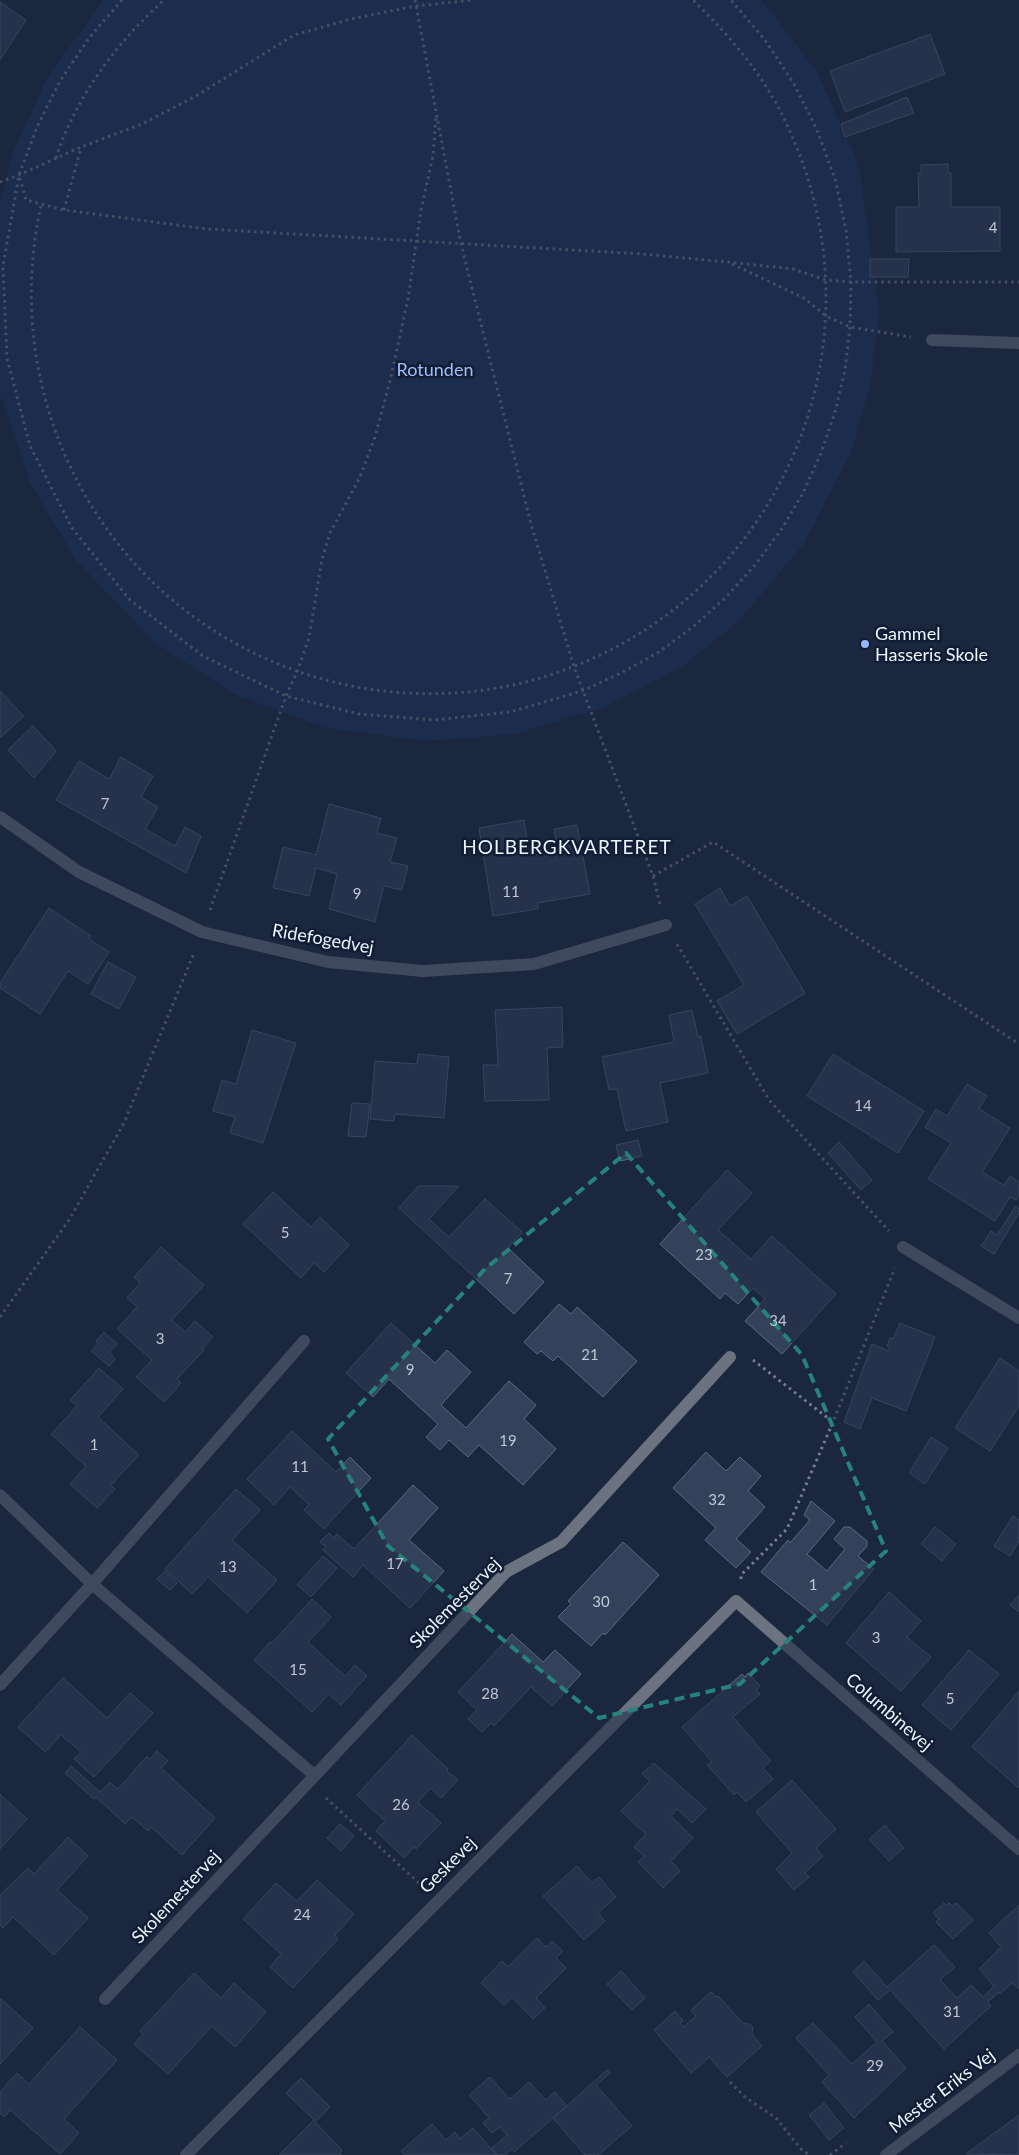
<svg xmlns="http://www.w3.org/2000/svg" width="1019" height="2155" viewBox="0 0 1019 2155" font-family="Lato,sans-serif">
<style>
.green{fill:#1e335e}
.building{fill:#33415a;stroke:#596883}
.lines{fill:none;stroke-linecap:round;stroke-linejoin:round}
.path{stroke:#757e90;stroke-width:3;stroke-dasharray:2.5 4;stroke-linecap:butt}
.minor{stroke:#6c7380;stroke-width:12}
.marked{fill:none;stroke:#25837c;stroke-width:4;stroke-dasharray:10 6;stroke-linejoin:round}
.poi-dot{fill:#92b7fd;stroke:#111d34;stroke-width:2}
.labels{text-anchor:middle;stroke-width:5;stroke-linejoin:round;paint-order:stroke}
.number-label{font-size:15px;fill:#bfc7d4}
.park-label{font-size:18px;fill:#9fbef9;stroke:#111d34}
.poi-label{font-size:18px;fill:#eef4fd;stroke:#111d34;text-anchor:start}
.street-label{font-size:18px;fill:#eef4fd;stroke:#111d34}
.neighbourhood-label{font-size:19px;letter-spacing:1px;fill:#eef4fd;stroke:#111d34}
</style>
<rect width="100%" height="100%" fill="#1b273f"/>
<path class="green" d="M103 0H762L817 72 859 165 879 311 871 383 851 453 803 545 738 622 683 666 605 707 515 734 425 741 326 728 234 694 154 642 76 560 30 483 0 395V203L12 155 46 80Z"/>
<path class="building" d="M0 2 26 20 0 60Z
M930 34 945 74 845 112 830 71Z
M907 97 914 113 845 137 841 124Z
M948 164V173H951V207H1000V251L896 252V207H919L918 173H921V165Z
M870 259H909L908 277H870Z
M0 691 24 716 0 738Z
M33 726 56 751 34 778 8 750Z
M121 757 153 776 141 797 158 807 145 829 175 846 185 827 201 836 186 873 56 800 79 761 109 779Z
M329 804 381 818 377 833 397 838 390 862 408 866 402 890 384 886 375 922 329 909 337 874 316 868 309 896 273 888 283 847 316 855Z
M524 820 530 856 558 852 554 829 577 825 590 894 538 903V909L493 916 479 828Z
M720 888 730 906 747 896 805 993 737 1034 717 1001 744 985 695 904Z
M49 908 91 936 89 939 109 952 88 984 68 971 40 1014 0 988V983Z
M108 962 136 977 119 1009 91 994Z
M562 1007 563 1047 547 1048 549 1100 485 1101 483 1065H498L495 1010Z
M692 1010 698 1037 701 1036 708 1073 660 1083 668 1122 626 1131 617 1089 609 1090 602 1057 674 1042 669 1015Z
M252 1030 296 1043 263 1143 230 1133 235 1117 213 1111 222 1080 236 1084Z
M418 1054 449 1057 444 1118 395 1114 394 1121 370 1119 375 1061 417 1064Z
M833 1054 924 1111 898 1153 807 1096Z
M967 1084 987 1096 979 1109 1010 1128 982 1172 1004 1185 1010 1176 1019 1182V1195L1016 1200 1010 1197 995 1221 928 1179 951 1143 925 1127 936 1109 947 1116Z
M352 1103 370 1104 366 1137 348 1136Z
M638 1140 642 1156 620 1161 616 1145Z
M839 1142 872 1180 861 1190 828 1153Z
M727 1170 752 1193 718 1230 751 1259 772 1236 836 1294 782 1354 745 1321 765 1299 753 1288 738 1304 725 1293 720 1299 660 1244Z
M418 1186H459L429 1219 449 1237 485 1199 522 1232 508 1248 544 1282 514 1314 399 1208Z
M273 1192 311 1227 320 1217 349 1245 324 1272 314 1263 301 1278 243 1224Z
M1016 1206 1019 1209V1213L994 1254 981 1246 991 1231 997 1235Z
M161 1247 204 1285 172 1320 185 1332 195 1321 213 1337 203 1348 204 1350 177 1379 181 1383 164 1402 136 1377 152 1360 117 1329 137 1307 127 1298 140 1283 134 1277Z
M559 1304 571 1314 577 1307 637 1361 603 1397 558 1356 553 1361 541 1351 537 1354 524 1342Z
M391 1323 435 1363 447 1350 471 1372 441 1405 466 1428 509 1381 536 1405 524 1419 556 1449 523 1485 479 1445 468 1457 449 1440 440 1450 426 1437 438 1424 389 1379 373 1397 346 1373Z
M900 1323 935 1337 906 1411 872 1398 860 1429 844 1422 872 1344 889 1351 890 1347 887 1346 890 1338 893 1339Z
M104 1332 117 1344 109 1352 115 1359 109 1366 91 1351 98 1343 96 1341Z
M1000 1358 1019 1371V1406L990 1451 955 1428Z
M99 1368 123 1389 98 1417 139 1455 111 1485 115 1489 97 1508 70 1484 86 1466 51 1434 77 1406 70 1400Z
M292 1431 336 1472 350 1457 371 1478 324 1529 304 1510 309 1505 290 1487 274 1505 247 1479Z
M931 1437 948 1448 925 1484 909 1473Z
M706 1452 726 1471 740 1457 761 1476 748 1491 765 1507 736 1539 751 1552 736 1568 705 1540 716 1528 673 1488Z
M413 1485 438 1508 409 1540 444 1571 410 1608 363 1565 353 1577 323 1550 326 1547 320 1542 329 1533 334 1538 337 1534 354 1549Z
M236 1489 260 1510 232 1540 277 1580 247 1613 208 1577 192 1594 165 1569Z
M811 1501 835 1521 807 1554 827 1571 845 1549 834 1539 844 1527H850L867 1541V1546L858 1556 874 1569 827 1625 761 1572 788 1540 790 1543 810 1520 804 1515Z
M1013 1516 1019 1520V1541L1010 1556 994 1546Z
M935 1527 956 1544 942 1561 921 1544Z
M623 1542 659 1575 605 1635 603 1633 591 1646 558 1617 571 1604 568 1601Z
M323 1556 337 1568 311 1597 297 1585Z
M165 1571 177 1583 170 1590 157 1579Z
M889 1592 921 1621 907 1637 931 1657 901 1691 846 1643Z
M1019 1595V1612L1010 1605Z
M312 1599 331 1617 308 1642 345 1676 355 1665 367 1676 341 1705 329 1694 312 1712 254 1660 270 1642 272 1643Z
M512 1634 543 1662 555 1650 581 1674 552 1706 531 1687 494 1726 491 1723 482 1732 468 1719 477 1710 458 1692Z
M969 1650 999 1674 951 1730 922 1705Z
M748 1673 760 1686 756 1690 760 1694 733 1717 771 1761 763 1768 773 1779 746 1802 737 1792 734 1795 707 1765 712 1762 682 1727 742 1674 745 1677Z
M63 1678 107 1718 130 1693 153 1713 94 1777 74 1759 81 1752 61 1735 45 1752 18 1727Z
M1019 1691V1788L972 1747Z
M412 1735 448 1769 447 1771 458 1780 441 1798 431 1788 418 1802 441 1823 416 1849 414 1847 404 1858 376 1831 385 1821 357 1795Z
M157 1751 168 1761 161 1768 215 1818 182 1855 151 1827 148 1831 132 1817 125 1824 96 1797 94 1799 65 1773 71 1766 100 1792 110 1782 118 1789 147 1756 150 1759Z
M654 1763 706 1809 692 1823 677 1809 671 1816 693 1838 671 1861 680 1871 663 1888 638 1862 644 1856 634 1847 646 1834 621 1811 650 1781 642 1774Z
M792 1780 836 1829 816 1848 823 1856 805 1873 809 1877 794 1890 776 1869 792 1853 756 1812Z
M0 1794 27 1819 0 1849Z
M340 1824 354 1836 341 1851 327 1838Z
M885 1825 904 1848 889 1861 869 1839Z
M68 1837 88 1856 57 1890 88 1918 54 1955 13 1917 3 1928 0 1925V1895L28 1868 34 1874Z
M577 1866 592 1883 599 1877 616 1897 598 1913 605 1921 584 1940 543 1896Z
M317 1880 354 1914 335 1935 338 1939 293 1988 270 1967 281 1954 243 1919 276 1883 297 1901Z
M944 1903 946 1905 949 1903 952 1906 956 1903 973 1920 953 1939 936 1922 939 1919 933 1913Z
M1019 1905V1989L1012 1983 1000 1994 999 1992 988 2002 991 2006 944 2049 890 1990 878 2000 853 1972 864 1961 887 1987 934 1945 955 1967 940 1980 957 1998 971 1985 983 1997 994 1986 979 1969 1001 1947 989 1933Z
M537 1938 546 1947 552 1941 563 1951 556 1958 566 1968 536 1998 545 2008 533 2019 512 1997 504 2005 481 1983 502 1961 508 1967Z
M621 1971 645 1998 632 2010 607 1984Z
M194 1973 221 1998 234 1983 266 2012 235 2047 212 2026 168 2074 134 2044 143 2034 140 2031Z
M711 1992 716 1997 718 1996 743 2023 749 2024 753 2027 752 2034 762 2046 727 2077 709 2057 691 2073 654 2030 675 2011 683 2021 680 2023 683 2027 696 2016 691 2010Z
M0 1998 33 2028 0 2064Z
M869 2004 893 2032 882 2041 906 2068 854 2118 822 2082 829 2075 796 2038 813 2023 852 2064 877 2042 855 2017Z
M80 2027 117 2060 64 2119 79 2133 60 2154 10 2110 4 2117 0 2113V2092L17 2073 29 2084Z
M607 2070 610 2073 596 2085 632 2126 598 2155H585L553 2118Z
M490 2077 510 2099 529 2082 546 2100 555 2092 567 2106 514 2152 512 2149 505 2155H497L491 2149 507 2135 500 2127 492 2133 483 2123 489 2118 469 2095Z
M301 2078 330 2107 315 2122 342 2150 340 2153 342 2155H279L314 2120 286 2093Z
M824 2103 844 2128 829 2140 809 2115Z
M1019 2115V2155L966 2154Z
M432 2124 446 2140 455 2132 460 2139 473 2128 497 2155H405L401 2151Z"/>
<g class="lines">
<path class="path" d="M122 0 89 38 60 81 37 127 19 175 3 266 7 358 30 446 72 528 130 600 203 656 286 696 359 714 434 720 510 712 582 691 621 673 659 652 694 626 726 597 755 565 781 530 803 493 821 453 835 412 845 370 850 327 851 282 846 230 835 179 817 130 794 84 765 40 731 0
M415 0 461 244 531 524 574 667 653 876 660 904
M56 158C75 98 117 42 164 0
M20 178 26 200 64 210 207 229 642 254 728 262 793 269 826 280 851 282H1019
M0 182 19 175 81 147 142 124 196 96 294 35 351 19 416 6 473 0
M41 206C15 322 42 445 115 540 165 605 234 652 312 676 390 700 475 700 553 674 781 598 889 345 788 127 766 78 732 38 693 0
M64 210 81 148
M732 264 804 298 826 316 850 327 911 337
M653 876 713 842 1019 1044
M210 910 286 696 297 672 309 638 322 559 330 533 360 477 375 437 390 381 408 299 421 210 433 156 436 117
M677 944 769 1100 889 1231
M0 1317 69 1220 124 1123 194 953
M753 1360 833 1422
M741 1579V1575L787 1529 833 1422 895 1268
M326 1798 421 1885
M730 2082 745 2097 776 2118 801 2149 809 2155
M830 2155 846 2143"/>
<path class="minor" d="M932 340 1019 343
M0 817 79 872 202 932 328 962 423 971 534 964 666 925
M903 1247 1019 1318
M0 1495 92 1584 314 1775
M0 1685 92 1584 304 1341
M105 1999 506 1572 561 1542 730 1357
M186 2155 736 1601 1019 1849
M886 2155 1019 2055"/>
</g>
<path d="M0 0H1019V2155H0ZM626 1153 802 1355 886 1551 740 1684 599 1718 388 1546 328 1439 485 1269Z" fill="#1b273f" fill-opacity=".55" fill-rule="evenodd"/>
<path class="marked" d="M626 1153 802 1355 886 1551 740 1684 599 1718 388 1546 328 1439 485 1269Z"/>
<circle class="poi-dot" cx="865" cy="644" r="5"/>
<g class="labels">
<g class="number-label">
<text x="993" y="233">4</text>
<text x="105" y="809">7</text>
<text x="511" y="897">11</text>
<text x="357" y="899">9</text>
<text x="863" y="1111">14</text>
<text x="285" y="1238">5</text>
<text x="704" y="1260">23</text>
<text x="508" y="1284">7</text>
<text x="778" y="1326">34</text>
<text x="160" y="1344">3</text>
<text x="590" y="1360">21</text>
<text x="410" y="1375">9</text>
<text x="508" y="1446">19</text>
<text x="94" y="1450">1</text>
<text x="300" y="1472">11</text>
<text x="717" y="1505">32</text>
<text x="395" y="1569">17</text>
<text x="228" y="1572">13</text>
<text x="813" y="1590">1</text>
<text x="601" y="1607">30</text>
<text x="876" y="1643">3</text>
<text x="298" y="1675">15</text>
<text x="490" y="1699">28</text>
<text x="950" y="1704">5</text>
<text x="401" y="1810">26</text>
<text x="302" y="1920">24</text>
<text x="952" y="2017">31</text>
<text x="875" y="2071">29</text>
</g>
<g class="park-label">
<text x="435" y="376">Rotunden</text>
</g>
<g class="poi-label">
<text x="875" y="640">Gammel<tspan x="875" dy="21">Hasseris Skole</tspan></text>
</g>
<g class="street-label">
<text transform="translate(323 939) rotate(10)" y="6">Ridefogedvej</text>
<text transform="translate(455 1603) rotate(-45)" y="6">Skolemestervej</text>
<text transform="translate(889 1712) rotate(41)" y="6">Columbinevej</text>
<text transform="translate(448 1865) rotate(-45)" y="6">Geskevej</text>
<text transform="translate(176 1897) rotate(-47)" y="6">Skolemestervej</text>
<text transform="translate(942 2091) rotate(-37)" y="6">Mester Eriks Vej</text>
</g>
<g class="neighbourhood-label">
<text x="567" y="854">HOLBERGKVARTERET</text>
</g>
</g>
</svg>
